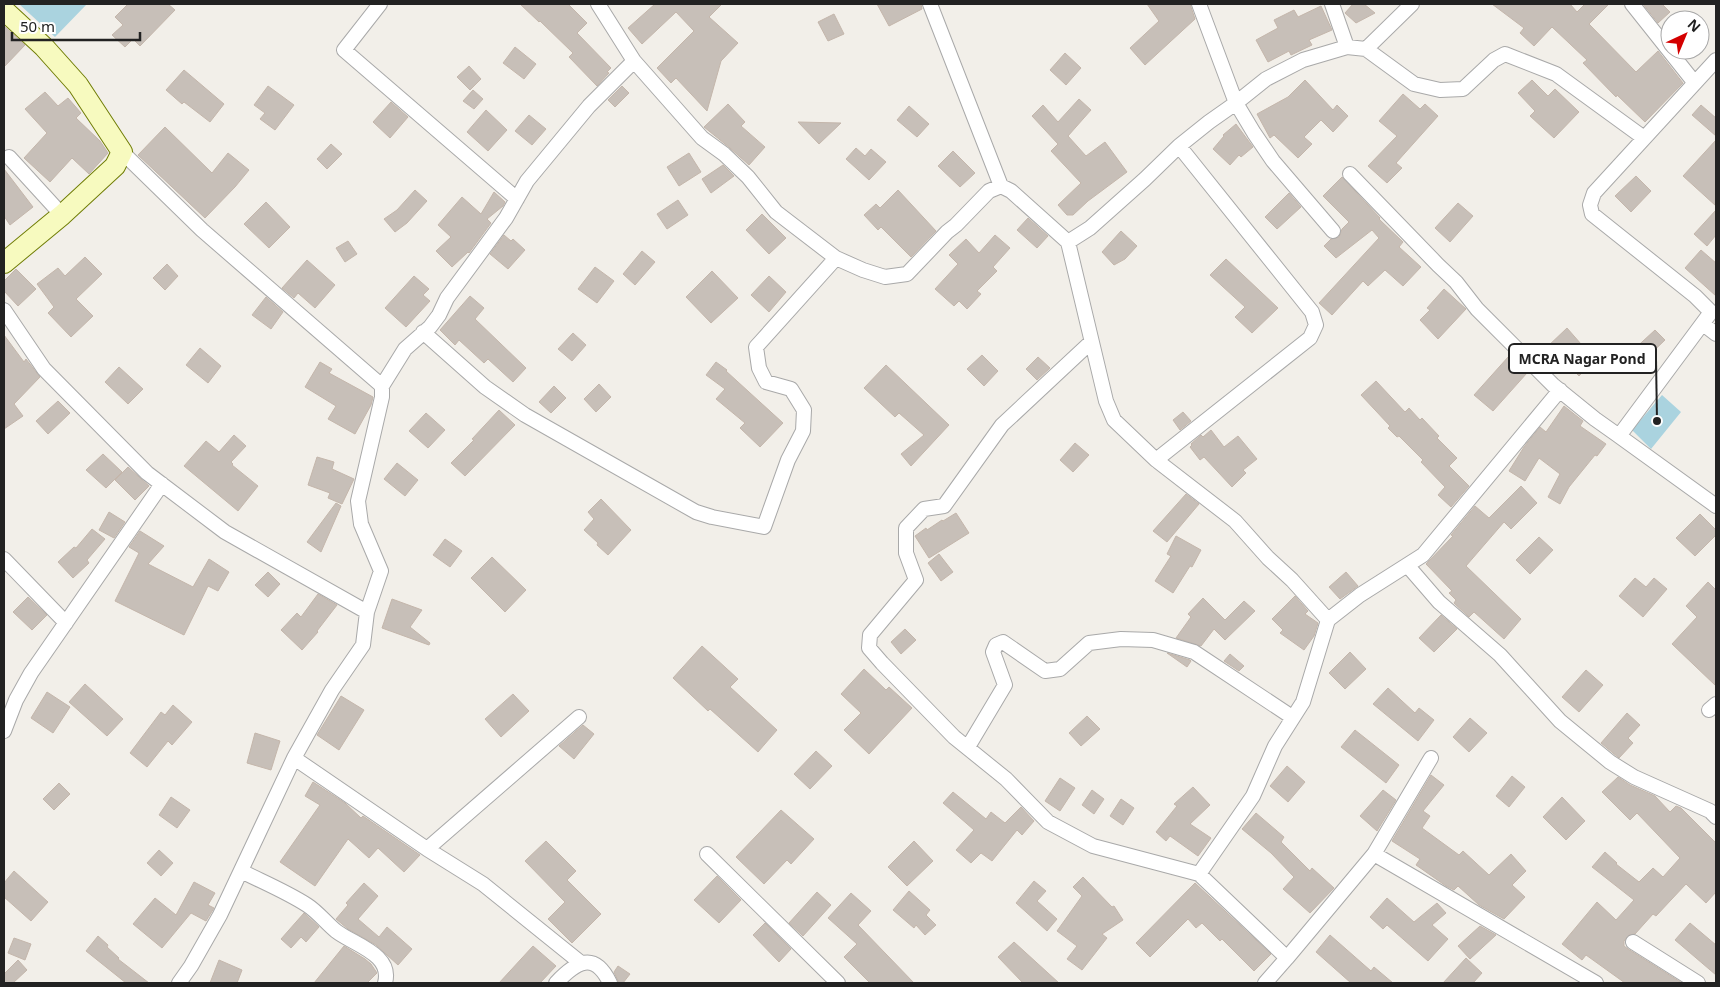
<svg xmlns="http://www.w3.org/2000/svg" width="1720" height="987" viewBox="0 0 1720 987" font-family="'Noto Sans',sans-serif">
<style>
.water{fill:#aad3df}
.building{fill:#c7bfb8;stroke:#c4b6ab}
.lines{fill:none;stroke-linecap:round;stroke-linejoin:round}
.street-casing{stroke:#a9a9a9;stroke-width:16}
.secondary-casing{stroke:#707d05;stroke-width:22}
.street{stroke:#fff;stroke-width:14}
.secondary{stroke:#f7fabf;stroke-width:20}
.leader{fill:none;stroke:#222;stroke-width:2}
.callout-dot{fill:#222;stroke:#fff;stroke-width:2}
.callout{fill:#fff;stroke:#222;stroke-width:2}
.callout-label{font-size:14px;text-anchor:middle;font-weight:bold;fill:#222}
</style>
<rect width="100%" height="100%" fill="#f2efe9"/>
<path class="water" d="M19 4H87L55 37Z
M1662 395 1681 412 1651 449 1632 430Z"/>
<path class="building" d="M128 4H168L175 10 140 46 133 39 125 47 112 35 123 25 115 17Z
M520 4H568L587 23 577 33 611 68 607 72 609 73 597 86 569 57 573 53 540 21 539 22Z
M655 4H722L709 17 738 43 721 61 707 111 676 78 671 83 657 68 694 31 676 12 642 44 628 28Z
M877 4H921L922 9 889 26Z
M1147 4H1190L1195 19 1145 65 1130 48 1159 21Z
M1353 4H1364L1375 13 1356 23 1345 13Z
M1492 4H1570L1577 12 1585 4H1609L1589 24 1636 72 1658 51 1683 83 1645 122 1617 95 1616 97 1583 63 1587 60 1552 27 1534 46 1520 33 1524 28Z
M1643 4H1662L1670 12 1658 23Z
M1321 6 1332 30 1309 40 1312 45 1291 55 1289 51 1268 62 1256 40 1278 28 1274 20 1294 10 1298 17Z
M834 14 844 34 828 41 818 22Z
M4 26 25 45 4 67Z
M515 47 536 64 524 79 503 63Z
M1065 53 1081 68 1066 85 1050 70Z
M469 66 481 79 470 90 457 77Z
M184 70 224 104 210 122 184 102 182 104 166 90Z
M1305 80 1333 110 1337 105 1348 116 1333 132 1321 120 1304 137 1312 144 1298 158 1274 135 1270 138 1257 114 1288 97Z
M1532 80 1548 96 1555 89 1579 112 1554 138 1530 116 1535 111 1518 93Z
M268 86 294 105 275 130 260 119 265 113 254 105Z
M622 86 629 93 615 107 608 100Z
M473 90 483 99 474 109 463 101Z
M45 92 58 106 68 98 81 113 76 118 100 141 108 153 89 174 72 158 50 182 24 158 47 133 25 109Z
M1403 94 1420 109 1425 104 1438 116 1396 163 1402 168 1387 183 1368 166 1397 136 1379 121Z
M1079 99 1091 110 1068 136 1086 156 1105 142 1127 172 1088 201 1073 215H1067L1058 205 1081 183 1051 151 1058 144 1032 116 1043 105 1058 122Z
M391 102 408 117 390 138 373 122Z
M728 104 745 122 741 126 765 147 749 165 730 148 704 127Z
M1701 105 1716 118V136L1692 115Z
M909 106 929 124 917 137 897 120Z
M486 110 507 130 488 151 467 132Z
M529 115 546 129 532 145 515 131Z
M798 122 841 123 819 144Z
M1236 124 1253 147 1241 157 1239 155 1230 165 1213 149 1224 136 1223 135Z
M165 127 212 173 228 153 249 170 235 187 205 218 138 155Z
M1716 140V206L1683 176Z
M331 144 342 154 327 169 317 159Z
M856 148 865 156 871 149 886 162 869 180 846 159Z
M953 151 975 173 960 187 938 166Z
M689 153 701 172 679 186 667 167Z
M723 165 734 176 711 193 702 179Z
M4 169 33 207 10 225 4 216Z
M1636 176 1651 191 1631 212 1615 196Z
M1342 177 1380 218 1379 219 1403 242 1399 247 1421 267 1403 286 1385 270 1368 286 1363 281 1332 315 1319 303 1379 238 1372 230 1336 258 1324 246 1331 239 1339 237 1342 229 1349 222 1323 196Z
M415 190 427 201 407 223 395 232 384 219 397 210Z
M898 190 936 231 911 257 881 227 878 230 864 215 876 204 880 208Z
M494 192 505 202 503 206 487 219 491 223 469 253 468 252 452 267 436 251 451 237 438 225 462 197 481 214Z
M1289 193 1301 207 1277 229 1265 217Z
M678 200 688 215 667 229 657 214Z
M266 202 290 227 269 248 244 224Z
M1458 203 1473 216 1450 242 1435 228Z
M1716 210V235L1707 246 1694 234Z
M762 214 786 238 769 254 746 230Z
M1028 218 1048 236 1037 248 1017 230Z
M1121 231 1137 246 1125 259 1114 265 1102 252Z
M504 235 511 241 513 239 525 250 508 269 490 254Z
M995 235 1010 248 993 267 997 271 977 291 981 294 967 309 959 301 954 306 935 289 958 264 949 255 966 239 979 253Z
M348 241 357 254 345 262 336 248Z
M1701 250 1716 263V296L1685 268Z
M642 251 655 262 635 285 623 274Z
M85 257 102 274 76 299 93 316 71 337 48 313 54 307 37 284 58 268 65 276Z
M1226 259 1278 308 1252 333 1235 317 1245 307 1210 275Z
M307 260 335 285 315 308 298 293 294 298 282 288Z
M167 264 178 276 165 290 153 278Z
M595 267 614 281 597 303 578 289Z
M16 269 36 289 18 306 4 291V281Z
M712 271 738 298 711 323 686 297Z
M414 276 429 289 423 295 430 301 406 327 385 308Z
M769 276 786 292 769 312 751 295Z
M1444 289 1466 309 1438 339 1420 320 1430 310 1427 308Z
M470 296 484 308 475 319 526 368 513 382 488 359 484 363 459 340 455 345 440 330Z
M266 297 283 312 271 329 252 315Z
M1567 328 1581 344 1579 346 1594 360 1579 376 1563 360 1560 363 1546 348Z
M1655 330 1665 340 1640 364 1630 353Z
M573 333 586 345 572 361 558 349Z
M4 335 24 362 26 359 40 377 14 404 23 416 4 429Z
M200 348 221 366 208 383 186 365Z
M982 355 998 371 984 386 967 369Z
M1509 356 1527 373 1493 411 1474 395Z
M1038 357 1050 368 1037 380 1026 369Z
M320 362 332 369 329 373 373 397 371 405 355 434 328 419 336 406 305 387Z
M716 362 727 370 726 371 783 423 760 447 740 428 745 423 716 399 725 389 706 375Z
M886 365 949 425 911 466 901 454 924 435 899 413 895 417 864 388Z
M119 367 143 389 128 404 105 382Z
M1376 381 1405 412 1409 408 1420 420 1422 418 1439 436 1437 438 1457 458 1449 466 1469 486 1451 507 1438 495 1445 487 1421 462 1423 460 1399 436 1397 437 1388 428 1390 426 1361 395Z
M599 384 611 397 596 412 584 399Z
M554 386 566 398 551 413 539 402Z
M58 401 70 413 48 434 36 421Z
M1564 406 1583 421 1580 426 1606 444 1597 456 1595 455 1569 487 1560 504 1548 497 1560 474 1539 458 1525 481 1509 471 1524 447 1540 427 1546 432Z
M499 410 515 425 465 476 451 463 474 440 472 439Z
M1183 412 1191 421 1180 430 1173 420Z
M426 413 445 430 428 448 409 431Z
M1211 430 1224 447 1238 436 1257 459 1243 470 1246 473 1232 487 1204 457 1200 460 1190 447 1192 445 1191 444 1201 435 1203 437Z
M234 435 246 446 231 462 233 464 232 465 258 486 238 511 184 466 206 441 219 452Z
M1075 443 1089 455 1073 472 1060 460Z
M103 454 122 472 106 488 86 470Z
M317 457 334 462 332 469 354 479 342 504 328 498 330 493 308 485Z
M397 463 418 480 405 496 384 479Z
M128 467 149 486 135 500 115 480Z
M1521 486 1537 503 1511 529 1504 522 1466 566 1521 619 1504 639 1474 612 1469 617 1454 603 1456 600 1449 593 1452 591 1426 564 1453 536 1451 535 1475 506 1489 518Z
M1186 494 1199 504 1167 542 1153 531Z
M601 499 631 530 608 555 597 545 598 543 584 530 594 519 588 512Z
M336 503 341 506 321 552 307 542Z
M109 512 125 522 114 538 99 530Z
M956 513 969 533 929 558 915 536 926 528 927 530 942 520 943 521Z
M1700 514 1716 530V535L1695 556 1676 538Z
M92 529 105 539 87 560 89 563 73 578 58 562 74 547 76 548Z
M140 531 164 546 148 564 193 587 209 559 229 572 218 591 208 586 184 635 115 601 139 553 129 547Z
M1176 536 1201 550 1192 567 1190 566 1173 593 1155 581 1171 556 1167 554Z
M1539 537 1553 550 1530 574 1516 560Z
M445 539 462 551 450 567 433 555Z
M939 554 953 572 941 581 928 563Z
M492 557 526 590 505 612 471 578Z
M268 572 280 584 268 597 255 585Z
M1346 572 1358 586 1340 599 1329 587Z
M1635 578 1646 587 1654 578 1667 589 1643 617 1619 596Z
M1708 582 1716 590V686L1672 644 1697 617 1686 606Z
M318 594 337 605 317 631 318 632 302 650 281 630 297 613 301 617Z
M1295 596 1308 611 1305 614 1318 623 1314 636 1304 650 1280 633 1283 630 1272 619Z
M28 597 47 615 32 630 13 612Z
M1203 598 1225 620 1244 601 1255 611 1225 640 1214 629 1201 646 1176 638 1191 617 1188 614Z
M392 599 422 610 410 627 430 643 429 645 382 628Z
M1441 615 1457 629 1434 652 1419 638Z
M905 629 916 640 901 654 891 642Z
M702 646 738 679 730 687 777 730 758 752 710 709 708 711 673 678Z
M1350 652 1366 669 1345 689 1329 673Z
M1167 653 1190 660 1191 661 1187 667Z
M1230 654 1244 666 1239 671 1224 661Z
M864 669 886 690 889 687 912 708 869 754 844 730 861 713 841 694Z
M1586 670 1603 685 1579 712 1562 697Z
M85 684 123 719 107 736 69 702Z
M1388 688 1415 713 1419 708 1434 720 1418 741 1373 704Z
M47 692 70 707 53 733 31 718Z
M513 694 529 711 501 737 485 719Z
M341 696 364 710 339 750 317 735Z
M173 705 192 722 172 745 168 741 147 767 130 753 161 712 165 715Z
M1627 713 1640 725 1628 738 1633 743 1619 758 1601 743Z
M1087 716 1100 729 1081 746 1069 733Z
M1470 718 1487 733 1469 752 1453 737Z
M583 725 594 734 574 759 559 746Z
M1355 730 1399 765 1386 783 1341 747Z
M255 733 280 741 271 770 247 763Z
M816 751 832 766 810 789 794 774Z
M1287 766 1305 782 1288 802 1270 786Z
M1431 775 1444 785 1423 811 1430 816 1422 828 1459 855 1463 851 1489 875 1511 854 1526 871 1512 885 1525 897 1504 919 1479 905 1458 886 1454 890 1446 886 1416 865 1420 859 1392 841Z
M1512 776 1525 787 1509 807 1496 796Z
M1618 777 1630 785 1655 796 1670 812 1676 806 1681 808 1716 843V892L1706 903 1686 884 1656 916 1653 914 1635 934 1629 935 1624 941V946L1628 949 1682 983H1625L1586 955 1582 960 1562 944 1597 902 1616 920 1634 900 1592 867 1605 852 1617 863 1616 864 1639 882 1653 868 1663 877 1680 858 1637 813 1630 820 1602 792Z
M1060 778 1075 788 1060 811 1045 801Z
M313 782 345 803 361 818 363 816 420 855 404 872 378 848 369 858 348 839 315 886 280 862 320 805 305 796Z
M59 783 70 794 54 810 43 799Z
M1193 787 1210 805 1190 824 1211 838 1198 856 1170 836 1166 841 1156 832 1177 806 1174 804Z
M1092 790 1104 799 1094 814 1082 805Z
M1383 790 1396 800 1377 831 1360 816Z
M953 792 986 819 991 812 1005 823 1021 807 1034 821 1022 835 1017 830 992 861 981 853 971 863 956 850 974 830 943 803Z
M171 797 190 810 177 828 159 815Z
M1562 797 1585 821 1566 840 1543 817Z
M1121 799 1134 808 1123 825 1110 816Z
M781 810 814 839 791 864 787 860 764 884 736 857Z
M1256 813 1284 837 1281 842 1310 871 1312 868 1334 888 1310 913 1283 889 1294 877 1271 853 1242 829Z
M546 841 576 871 567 880 601 914 572 943 548 919 565 902 525 861Z
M914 841 933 861 907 886 888 867Z
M159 850 173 863 161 876 147 863Z
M14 871 48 902 31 921 4 897V883Z
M717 876 741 900 719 923 694 900Z
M1083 877 1112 907 1114 906 1123 920 1102 934 1107 938 1082 970 1067 959 1077 946 1057 931 1082 896 1073 887Z
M1034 881 1046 891 1037 901 1057 919 1047 931 1016 903Z
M194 882 215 893 208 905 214 908 206 921 191 913 162 948 133 924 155 898 176 915Z
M364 883 378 896 358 919 379 937 387 927 412 949 398 965 376 945 348 929 336 919 348 905 346 903Z
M1195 883 1271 954 1254 971 1222 939 1220 941 1202 923 1196 928 1188 919 1150 957 1136 943Z
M909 891 930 910 926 915 936 925 925 935 916 925 914 928 893 910Z
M817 892 831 905 803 936 789 923Z
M851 893 871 911 858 925 914 983H870L844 957 857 944 828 918Z
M1387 898 1414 922 1437 903 1446 913 1432 925 1448 939 1428 961 1387 925 1383 929 1370 917Z
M304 913 319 927 306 942 301 937 291 948 281 939Z
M765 923 791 949 779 962 753 935Z
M1690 923 1716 945V975L1675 940Z
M1480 926 1496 935 1470 959 1458 946Z
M1330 935 1371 971 1374 967 1393 983H1351L1316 952Z
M98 936 108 945 107 947 119 958 118 959 149 983H126L86 951Z
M14 938 31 944 25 960 8 953Z
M1014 942 1059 983H1023L998 957Z
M344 946 365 959 371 964 377 973 367 983H314Z
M533 946 556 966 540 983H499Z
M1466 958 1482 973 1473 983H1443Z
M18 960 27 970 13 983H4V974Z
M219 960 242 970 237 983H210Z
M618 966 630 974 623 983H619L614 972Z"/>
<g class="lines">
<g class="street-casing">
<path id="street" d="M380 4 344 50 517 199
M930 4 1001 186
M1199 4 1236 103 1254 133 1273 161 1333 231
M1332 4 1347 47
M1632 4 1694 82
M1366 49 1412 4
M1716 60 1594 193 1590 205 1592 214 1695 296 1711 312 1619 436 1716 506
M122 152 202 230 382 386V397L358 501 361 524 381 571 367 612 363 645 332 690 294 758 220 915 191 966 179 983
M9 157 62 215
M1350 174 1438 265 1456 282 1477 309 1553 385 1595 419 1619 436
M1068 242 1106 401 1114 420 1156 460 1235 521 1268 558 1292 580 1328 620 1303 702 1275 746 1253 796 1199 874 1287 958 1265 983
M836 258 863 270 885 277 907 274 947 232 956 225 989 191 1001 186 1011 191 1068 242 1090 228 1145 179 1179 146 1209 122 1236 103 1266 79 1303 60 1347 47 1366 49 1414 84 1440 90 1463 89 1494 60 1505 54 1556 74 1644 138
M4 310 44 369 147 473 225 532 367 612
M1703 324 1716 334
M423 332 485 387 525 415 696 512 712 517 764 527 788 460 803 431 804 410 791 389 766 382 759 368 756 347 836 258 776 212 748 177 724 154 702 138 634 61 598 4
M1091 342 1002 425 944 506 924 509 906 528V553L916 580 870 635 869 648 882 663 954 737 1006 779 1048 822 1093 846 1199 874
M382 386 405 349 430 327 439 315 447 298 506 218 527 181 589 106 634 61
M1156 460 1310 338 1316 325 1312 312 1179 146
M4 559 66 623
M1407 565 1439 602 1500 655 1560 721 1610 762 1634 777 1710 811 1716 817
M1328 620 1360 595 1423 555 1560 390
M1709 710 1716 704
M4 731 16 700 31 673 162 484
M968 747 1005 685 993 652 996 645 1003 642 1045 671 1060 669 1089 643 1121 639 1153 640 1194 652 1292 717
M294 758 427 849 483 884 581 963
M427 849 579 717
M707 854 838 983
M1374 854 1596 983
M241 871C263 882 287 892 307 905 318 912 326 923 336 931 354 945 393 954 385 983
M1633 942 1698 983
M1287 958 1374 854 1431 758
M556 983C576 962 594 950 610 983"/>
</g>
<g class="secondary-casing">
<path id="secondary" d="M4 10 44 47 78 85 122 152 115 166 62 215 4 263"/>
</g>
<use href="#street" class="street"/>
<use href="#secondary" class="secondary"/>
</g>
<path class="leader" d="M1657 421L1656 359"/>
<circle class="callout-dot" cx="1657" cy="421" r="5"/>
<rect class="callout" x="1509" y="344" width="147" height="29" rx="5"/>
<g class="callout-label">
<text x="1582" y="364">MCRA Nagar Pond</text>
</g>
<rect width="1720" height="987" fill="none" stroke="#222222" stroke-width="10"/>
<g transform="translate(1685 35) rotate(44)"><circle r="24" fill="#ffffff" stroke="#a7a7a7"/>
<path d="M0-4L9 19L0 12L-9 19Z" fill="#d40000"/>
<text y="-8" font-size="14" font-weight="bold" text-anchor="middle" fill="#222222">N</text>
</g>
<path d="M12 32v8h128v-8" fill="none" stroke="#222222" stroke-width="2.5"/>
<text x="20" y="32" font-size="15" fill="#222222" stroke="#ffffff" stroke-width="4" paint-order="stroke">50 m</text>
</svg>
